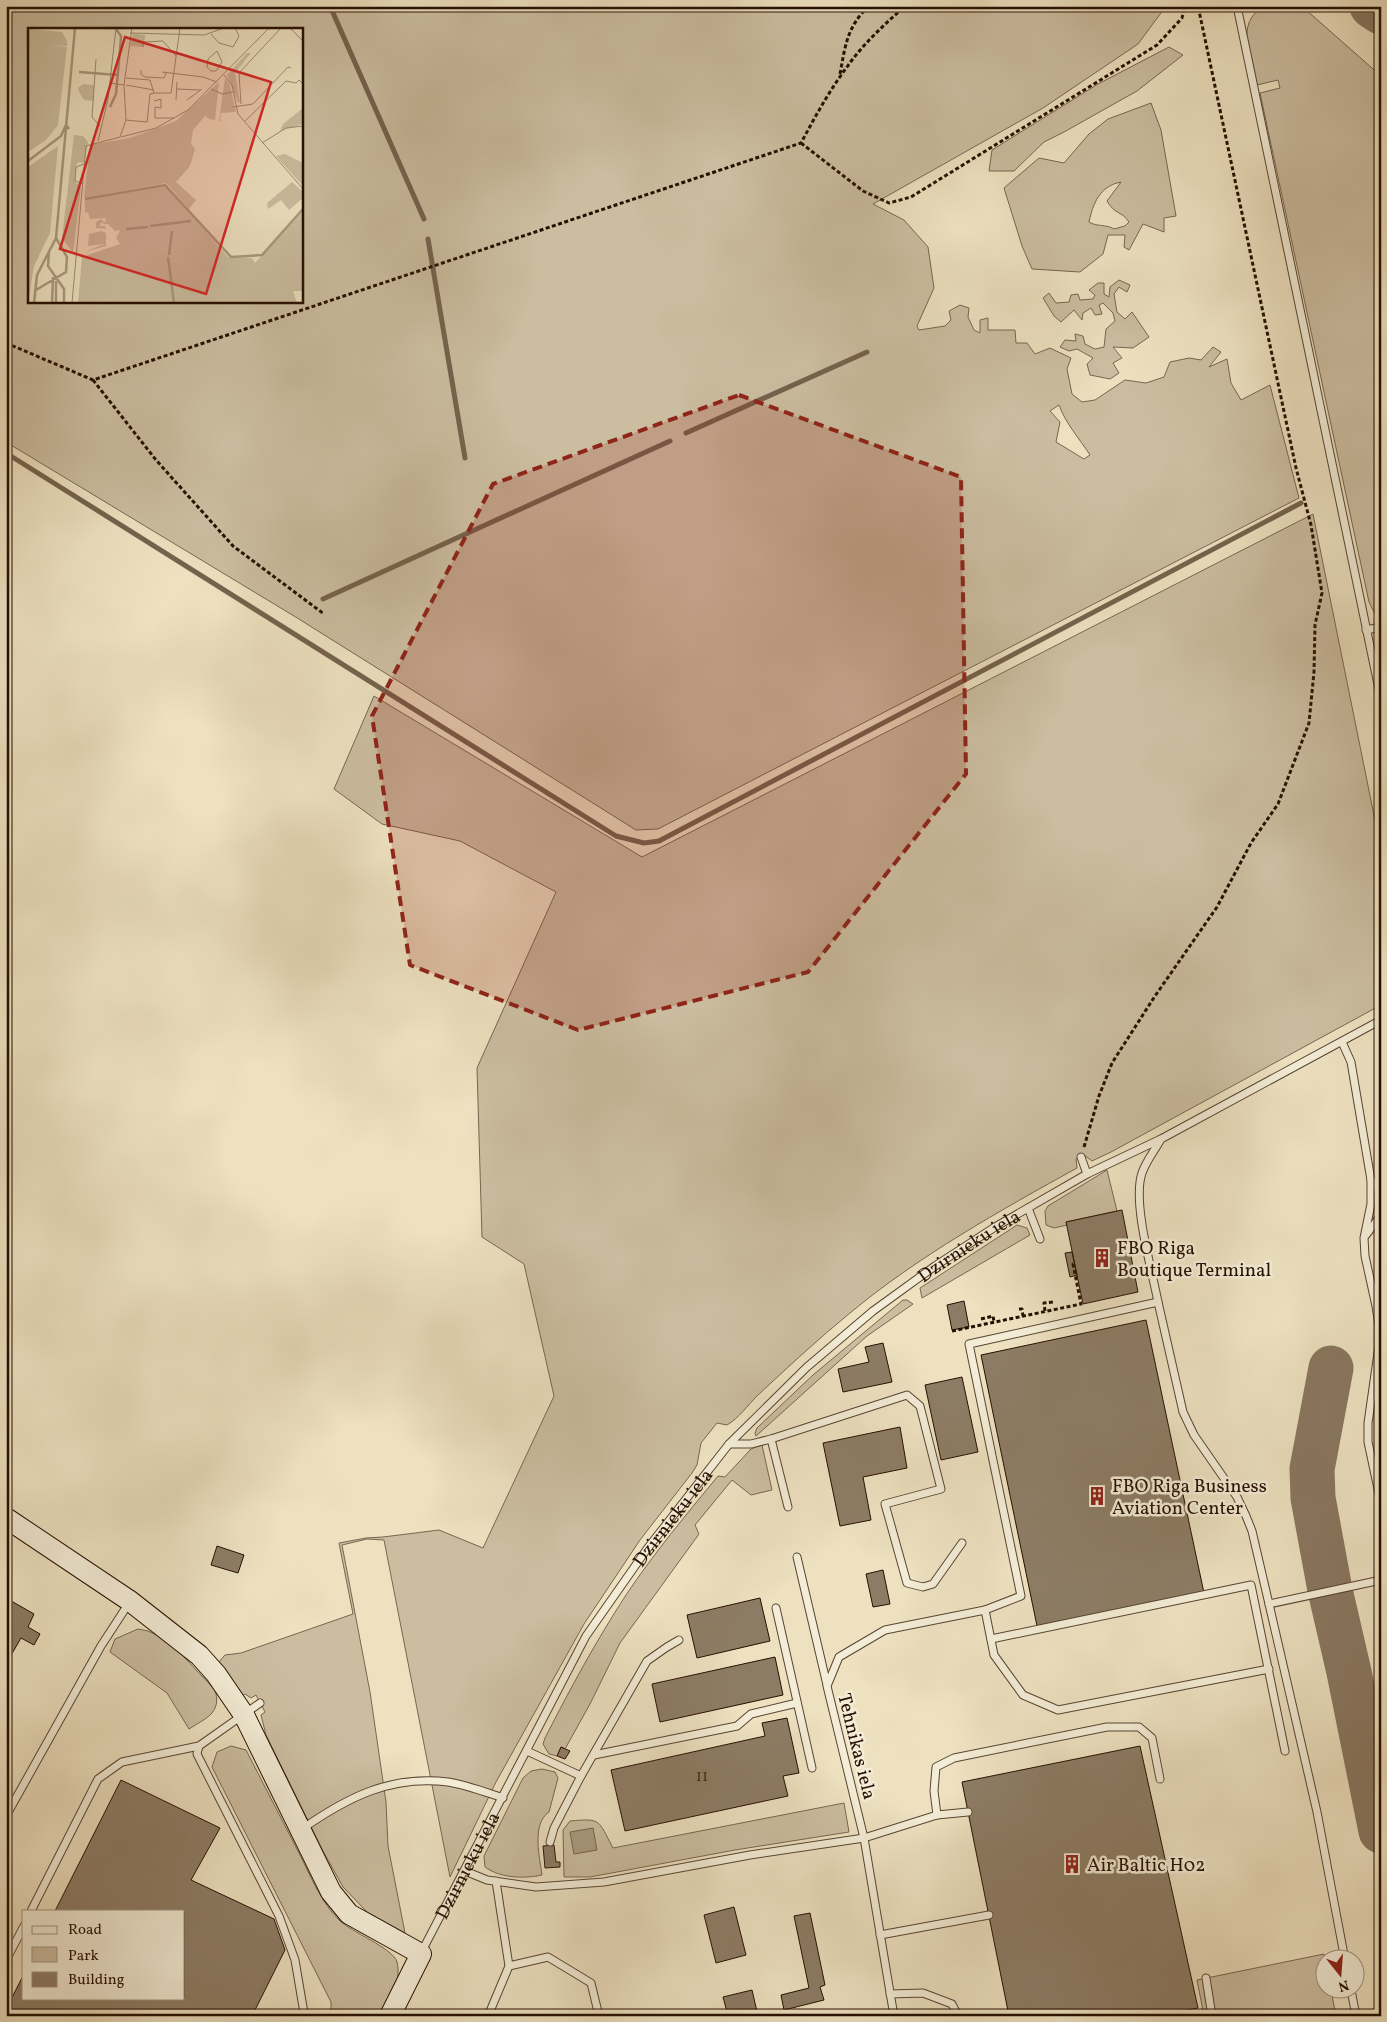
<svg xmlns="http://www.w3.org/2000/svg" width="1387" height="2022" viewBox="0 0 1387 2022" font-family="Vollkorn,serif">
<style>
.green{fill:#cbbda0;stroke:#786651;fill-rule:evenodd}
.water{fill:#a99a7f;stroke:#75624d}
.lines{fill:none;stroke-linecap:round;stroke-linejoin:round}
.stream{stroke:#75624d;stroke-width:5}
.taxiway{stroke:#8a7861;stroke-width:45}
.building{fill:#8d7c65;stroke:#260f02}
.lane-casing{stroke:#584432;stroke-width:9}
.secondary-casing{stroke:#260f02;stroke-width:22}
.path{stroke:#260f02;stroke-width:3;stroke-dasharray:4 2.5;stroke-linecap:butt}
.lane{stroke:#f3ecd6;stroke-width:7}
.secondary{stroke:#f3ecd6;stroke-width:20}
.marked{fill:#8f2418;fill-opacity:0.2;stroke:#8f2418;stroke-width:4;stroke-dasharray:10 6;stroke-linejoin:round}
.labels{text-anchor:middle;stroke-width:5;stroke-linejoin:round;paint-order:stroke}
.number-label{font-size:16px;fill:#402a1b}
.street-label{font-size:19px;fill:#260f02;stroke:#f3ecd6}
.poi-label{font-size:19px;fill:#260f02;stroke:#f3ecd6;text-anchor:start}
.inset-river{fill:none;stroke:#a99a7f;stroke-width:2.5}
.inset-road{fill:none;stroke:#9d8d74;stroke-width:1}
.view{fill:#d62828;fill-opacity:0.15;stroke:#d62828;stroke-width:2.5}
.inset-edge{fill:none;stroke:#260f02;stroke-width:2.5}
</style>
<rect width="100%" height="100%" fill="#ede1c0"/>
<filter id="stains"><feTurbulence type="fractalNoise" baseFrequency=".004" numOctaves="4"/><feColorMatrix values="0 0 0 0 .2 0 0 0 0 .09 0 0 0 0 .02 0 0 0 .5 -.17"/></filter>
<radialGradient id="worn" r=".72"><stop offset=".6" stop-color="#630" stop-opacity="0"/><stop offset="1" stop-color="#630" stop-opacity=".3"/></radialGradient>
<path class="green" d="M6 6H1166L1138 44 1043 108 873 204 904 220 928 247 934 288 917 326 919 330 945 326 951 320 949 311 960 305 969 308 968 317 974 330 980 333V320L988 318V330H1015L1016 343H1027L1035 354 1050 348 1071 358 1067 369 1072 394 1082 402 1095 400 1125 380 1146 383 1164 377 1170 362 1189 358 1201 360 1213 347 1221 352 1209 367 1227 359 1231 383 1241 400 1270 385 1299 498 658 829 636 830 294 616 6 442ZM29 29H301V301H29ZM1059 405C1066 424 1079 438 1090 455L1084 459 1056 442 1060 422 1050 411Z
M1295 6 1305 9 1381 76V617L1374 612 1369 602 1260 93 1280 88 1278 80 1257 85C1251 61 1234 21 1264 7 1273 4 1286 6 1295 6Z
M1169 47 1183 55 1137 91 1064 132 1044 142 1014 171H989L992 150 1098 84Z
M1151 103 1161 130 1176 216 1164 218V232L1143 224 1129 250 1124 247 1125 235H1108L1103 254 1080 272 1032 269 1022 246 1004 188 1039 158 1064 163 1089 134 1108 119ZM1121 182 1107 201C1115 215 1122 211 1129 222L1125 226 1114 229C1106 224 1097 227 1089 222 1093 203 1100 186 1121 182Z
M1119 280 1130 285 1127 292 1119 287 1114 294 1117 312 1125 319 1132 312 1149 337 1133 348 1113 347 1122 358 1113 363 1119 373 1110 379 1090 375 1087 364 1093 358 1077 349 1069 351 1060 347 1065 340 1076 341 1075 334 1083 336 1085 344 1095 349 1104 347 1106 329 1115 321 1113 313 1103 303 1099 305 1102 314 1095 315 1091 308 1083 313 1082 320 1074 310 1061 322 1054 316 1043 298 1049 293 1056 303 1069 302 1071 295 1078 294 1080 300 1093 299 1095 295 1089 290 1098 283H1104V294L1109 297 1110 287Z
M1313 514 1381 850V1005L1111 1152 1092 1161 1084 1155 1076 1159 1077 1168C1001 1210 917 1257 850 1313 818 1339 787 1368 757 1396 747 1406 739 1418 727 1425L717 1423 701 1443 697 1465 692 1473 640 1540 584 1624 496 1782 450 1877 384 1540 367 1539 342 1545 370 1692 386 1802 388 1846 405 1933 367 1912 343 1887 323 1851 266 1735 261 1715 265 1712 256 1695 251 1698 245 1694 242 1696 218 1663 225 1655 241 1653 353 1614 339 1543 366 1538 383 1537 439 1530 483 1548 554 1396 524 1264 482 1237 477 1068 556 892 460 841 382 824 334 789 374 696 642 857Z
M1107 1170 1117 1211 1066 1222 1067 1225 1054 1228 1046 1225 1045 1211 1048 1206Z
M1017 1225 1027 1228 1030 1235 922 1298 920 1288Z
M903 1300H907L913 1304 867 1336 756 1436 755 1433 757 1428 813 1375Z
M762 1445 772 1490 751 1495 732 1480 695 1525 699 1534 620 1643 590 1704 565 1749 561 1747 557 1756 549 1754 543 1744 545 1738C570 1689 596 1641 626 1595 654 1553 686 1515 718 1476L725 1477 751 1449Z
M138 1629 148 1631 169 1641 215 1690C222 1713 206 1718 189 1729L167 1693 110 1652 115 1639Z
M231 1746 246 1750C264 1785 282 1820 300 1855 311 1877 321 1902 339 1920 351 1932 393 1948 397 1962 402 1981 389 2000 381 2016H331V2002L212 1767 217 1752Z
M542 1769 555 1772 558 1778 549 1812C531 1824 540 1859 542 1875 523 1879 500 1878 485 1867L484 1856 523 1778 531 1771Z
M844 1803 849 1832 735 1850 590 1877H564L563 1830 570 1821C602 1818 598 1820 613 1848Z
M1324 1954V1990H1331L1336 2016H1204L1197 1980Z"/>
<path class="water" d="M593 1828 597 1850 574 1854 570 1832Z"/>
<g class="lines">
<path class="stream" d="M330 6 424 219
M428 239 465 458
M686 433 867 352
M6 453 616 836 644 843 659 841 1301 503
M323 599 670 441"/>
<path class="taxiway" d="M1372 6 1381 12
M1331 1368 1312 1469 1313 1498 1330 1590 1349 1672 1381 1831"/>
</g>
<path class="building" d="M1122 1210 1138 1292 1083 1304 1066 1222Z
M1072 1252 1077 1275 1070 1277 1065 1253Z
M964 1301 969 1327 952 1330 947 1305Z
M1146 1320 1204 1593 1037 1626 981 1355Z
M883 1343 892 1382 843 1392 838 1369 869 1362 865 1347Z
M962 1377 978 1452 941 1460 925 1385Z
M900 1427 907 1468 863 1477 871 1520 840 1526 823 1443Z
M217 1546 244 1555 238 1573 211 1565Z
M883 1570 890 1604 873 1607 866 1574Z
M6 1598 34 1614 28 1627 40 1634 34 1645 21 1638 6 1664Z
M760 1598 770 1641 697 1658 687 1615Z
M775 1657 783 1695 660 1722 652 1684Z
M787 1718 799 1773 783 1776 788 1796 625 1831 611 1770 765 1736 762 1723Z
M1140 1746 1198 2008 1159 2016H1009L962 1782Z
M561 1747 570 1751 565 1759 557 1756Z
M121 1780 220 1828 191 1880 274 1919 285 1950 252 2016H6V2009L24 1974V1998H184V1911H55Z
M554 1845 556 1862H560V1867L545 1868 543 1846Z
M734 1907 746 1955 716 1963 704 1915Z
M810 1913 825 1985 820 1987 824 2000 784 2010 781 1995 809 1988 794 1916Z
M752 1990 758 2016H728L723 1997Z"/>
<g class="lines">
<g class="lane-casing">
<g id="lane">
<path d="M1237 6 1381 699"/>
<path d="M1366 630 1381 627"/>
<path d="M1342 1042 1351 1062 1371 1180V1204L1364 1238 1365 1256 1376 1306 1379 1325V1346L1368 1423V1442L1381 1503"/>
<path d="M1081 1157 1087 1174"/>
<path d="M1371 1180 1381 1193"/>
<path d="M1028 1208 1040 1239"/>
<path d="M1366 1235 1381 1215"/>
<path d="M1158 1302 1183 1412 1194 1435 1237 1497 1246 1516 1252 1531 1269 1604 1381 1580"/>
<path d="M771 1439 788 1507"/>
<path d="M729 1444H751L771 1439 907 1395 920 1406 941 1489 885 1504 907 1583 923 1587 933 1584 962 1543"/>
<path d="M797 1557 827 1685"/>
<path d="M1269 1604 1317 1812 1345 1960"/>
<path d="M776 1608 812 1768"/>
<path d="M985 1610 1021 1596 969 1344 1158 1302C1152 1270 1132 1202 1142 1173 1146 1161 1155 1150 1161 1139L1381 1020"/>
<path d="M991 1639 1251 1585 1285 1751"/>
<path d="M199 1746 197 1754 279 1916 295 1960 304 2013 302 2016"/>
<path d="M527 1751 581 1776 554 1828 550 1842"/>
<path d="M594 1755 737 1726 751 1714 797 1703"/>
<path d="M581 1776 647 1661 667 1647 679 1640"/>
<path d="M937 1815 934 1791 936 1767 954 1758 1107 1727H1139L1152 1738 1160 1779"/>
<path d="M6 1816 101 1646 129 1603"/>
<path d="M302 1829C348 1797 391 1775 448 1782 467 1785 485 1792 503 1798"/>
<path d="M465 1871 487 1880 536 1887 604 1882 750 1855 864 1838 937 1815 968 1812"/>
<path d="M496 1881 509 1966"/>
<path d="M31 1911 98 1779 122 1762 199 1746 260 1703"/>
<path d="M880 1935 989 1915"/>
<path id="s1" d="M421 1953 586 1636 647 1549 729 1444 807 1367 873 1311 935 1266 995 1227 1087 1174 1161 1139"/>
<path d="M6 1960 24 1926"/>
<path d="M1206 1978 1212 2016"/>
<path d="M1351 1990 1356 2016"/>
<path d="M890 1994 923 1993 952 2004 958 2016"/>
<path d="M488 2016 509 1966 548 1957 591 1983 599 2016"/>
<path d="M894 2016 864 1838 827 1686 839 1657 885 1630 985 1610 994 1655 1023 1695 1058 1710 1269 1669"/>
</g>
</g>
<g class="secondary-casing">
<path id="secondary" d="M6 1518 130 1601 199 1655 216 1674 244 1715 331 1892 349 1914 421 1954 390 2016"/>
</g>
<path class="path" d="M840 74C845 47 847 26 869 6
M801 143 863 191 889 203 911 197 1157 45 1182 18 1185 6
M6 343 93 380 801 143C815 117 829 91 847 67 863 44 884 25 905 6
M93 380 156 460 233 546 324 614
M1084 1147 1099 1096 1112 1063 1155 996 1217 907 1251 843 1278 804 1309 723 1314 672 1315 625 1322 593 1311 525 1296 468 1198 6
M1019 1309H1022L1023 1316
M1045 1311 1044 1303 1053 1302
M981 1319 993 1316 994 1322
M952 1331 1081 1304 1073 1264 1075 1263"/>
<use href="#lane" class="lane"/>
<use href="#secondary" class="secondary"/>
</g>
<path class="marked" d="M739 395 961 477 966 774 808 972 578 1030 410 965 372 716 493 484Z"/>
<defs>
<g id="building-bare" transform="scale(1.5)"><path d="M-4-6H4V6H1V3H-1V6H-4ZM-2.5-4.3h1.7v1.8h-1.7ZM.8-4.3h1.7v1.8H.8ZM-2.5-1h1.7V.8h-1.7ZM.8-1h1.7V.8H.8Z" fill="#8f2418" stroke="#f3ecd6" stroke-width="2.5" paint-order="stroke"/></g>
</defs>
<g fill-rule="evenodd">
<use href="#building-bare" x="1102" y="1258"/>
<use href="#building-bare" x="1097" y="1496"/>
<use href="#building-bare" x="1072" y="1864"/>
</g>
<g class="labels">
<g class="number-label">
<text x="702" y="1781">11</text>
</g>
<g class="street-label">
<text dy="7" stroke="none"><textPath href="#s1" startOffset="909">Dzirnieku iela</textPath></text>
<text dy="7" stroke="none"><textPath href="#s1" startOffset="504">Dzirnieku iela</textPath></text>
<text transform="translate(858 1746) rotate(76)" y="7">Tehnikas iela</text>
<text dy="7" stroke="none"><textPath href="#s1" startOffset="99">Dzirnieku iela</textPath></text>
</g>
<g class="poi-label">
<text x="1117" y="1254">FBO Riga<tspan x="1117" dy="22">Boutique Terminal</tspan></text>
<text x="1112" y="1492">FBO Riga Business<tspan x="1112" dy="22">Aviation Center</tspan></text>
<text x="1087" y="1871">Air Baltic H02</text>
</g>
</g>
<g transform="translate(28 28)">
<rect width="275" height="275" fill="#ede1c0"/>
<path d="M0 1 34 4 39 13V18L22 17 39 19 30 97 18 112 0 124ZM105 6 117 7 116 19 102 18ZM219 25H223L207 45 212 74 210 75 199 47ZM197 50 202 57 208 84 193 85 192 93 181 91 177 88 165 102 163 116 167 121 162 138 148 154 168 172 161 181 138 155 56 170 62 117 102 110 148 93 191 54 187 92 191 93ZM55 56 66 57 65 73 56 72 51 64 50 60ZM275 80V96L252 103 255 96ZM46 107 55 108 60 114 56 135 50 134 48 138 47 154 53 159 45 225 34 210ZM30 118 22 205 6 238 0 275V139ZM257 126 275 135V158L248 128ZM264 154 275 164V170L261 182 253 172 240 181 239 175ZM138 158 200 229 224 230 227 235 275 183V263H265L269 275H50L54 229 92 216 88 210 92 202 87 203 80 196H76L74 194 71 198H77L78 201 68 200V194L73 191 77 195 78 190 62 191 60 184 57 185V172ZM73 203 78 205V218L57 224 76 216 60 218 61 206Z" fill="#cbbda0"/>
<path class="inset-river" d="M76 0H94M51 44 90 47M82 79 88 66 92 21 93 8 88 1M0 133 33 108 38 97 41 101M57 171 137 157 203 229 234 227 275 181M122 198 163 193M98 201 120 199M21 223 20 238 36 261V275M141 227 144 203M140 229 146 275M8 262 38 244 39 229 28 210M6 275 9 247 28 210 47 0M24 275 25 249M28 275V253"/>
<path class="inset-road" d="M262 0 275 13M102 5 176 7 196 0M183 6 191 15 205 19 211 8 207 0M115 19V14L135 13 148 28M189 23 194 34 188 43H183L179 39 180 31ZM68 31 64 89 72 98M113 42V46L117 49 136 50 138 45M134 44 175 49 189 54M196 47 204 57 210 86 275 161M98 50 122 52 126 65H143L152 0M82 55 96 57 98 92M96 57 104 0M98 57 126 62M149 61 172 62M183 61 194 66 205 64M148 72 149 54M159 72 174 61M126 73 133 71V80L127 79V90H146M213 76 211 45 253 0M205 79 225 76 260 39 263 40M216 94 258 53 268 55 271 52 275 56M93 109 128 100 160 82 241 0M70 113 80 71 88 0M234 115 258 100 275 98M55 156 47 153 48 139 56 136M44 275 58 118 92 109 98 92 119 94 122 66 126 65"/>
<path class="view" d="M97 9 243 54 178 266 32 221Z"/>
<rect width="275" height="275" class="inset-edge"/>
</g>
<rect width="1387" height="2022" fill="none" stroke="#ede1c0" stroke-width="25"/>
<rect x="8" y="8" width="1372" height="2007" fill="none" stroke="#260f02" stroke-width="2.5"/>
<rect x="12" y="12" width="1362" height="1997" fill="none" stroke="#260f02"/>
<rect x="22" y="1910" width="162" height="90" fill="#f3ecd6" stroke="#a19481"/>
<rect x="32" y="1926" width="25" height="8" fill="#f3ecd6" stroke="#a19481"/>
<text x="68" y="1934" font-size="15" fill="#260f02">Road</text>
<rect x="32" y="1947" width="25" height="15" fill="#cbbda0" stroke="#a19481"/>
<text x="68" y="1960" font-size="15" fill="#260f02">Park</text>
<rect x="32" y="1972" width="25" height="15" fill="#8d7c65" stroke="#a19481"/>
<text x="68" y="1984" font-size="15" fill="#260f02">Building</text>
<g transform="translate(1340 1974) rotate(163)"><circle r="24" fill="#f3ecd6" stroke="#a19481"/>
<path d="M0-4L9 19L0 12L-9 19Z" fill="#8f2418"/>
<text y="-8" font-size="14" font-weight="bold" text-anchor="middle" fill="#260f02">N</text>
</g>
<rect width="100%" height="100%" filter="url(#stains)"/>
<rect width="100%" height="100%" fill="url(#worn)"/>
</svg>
